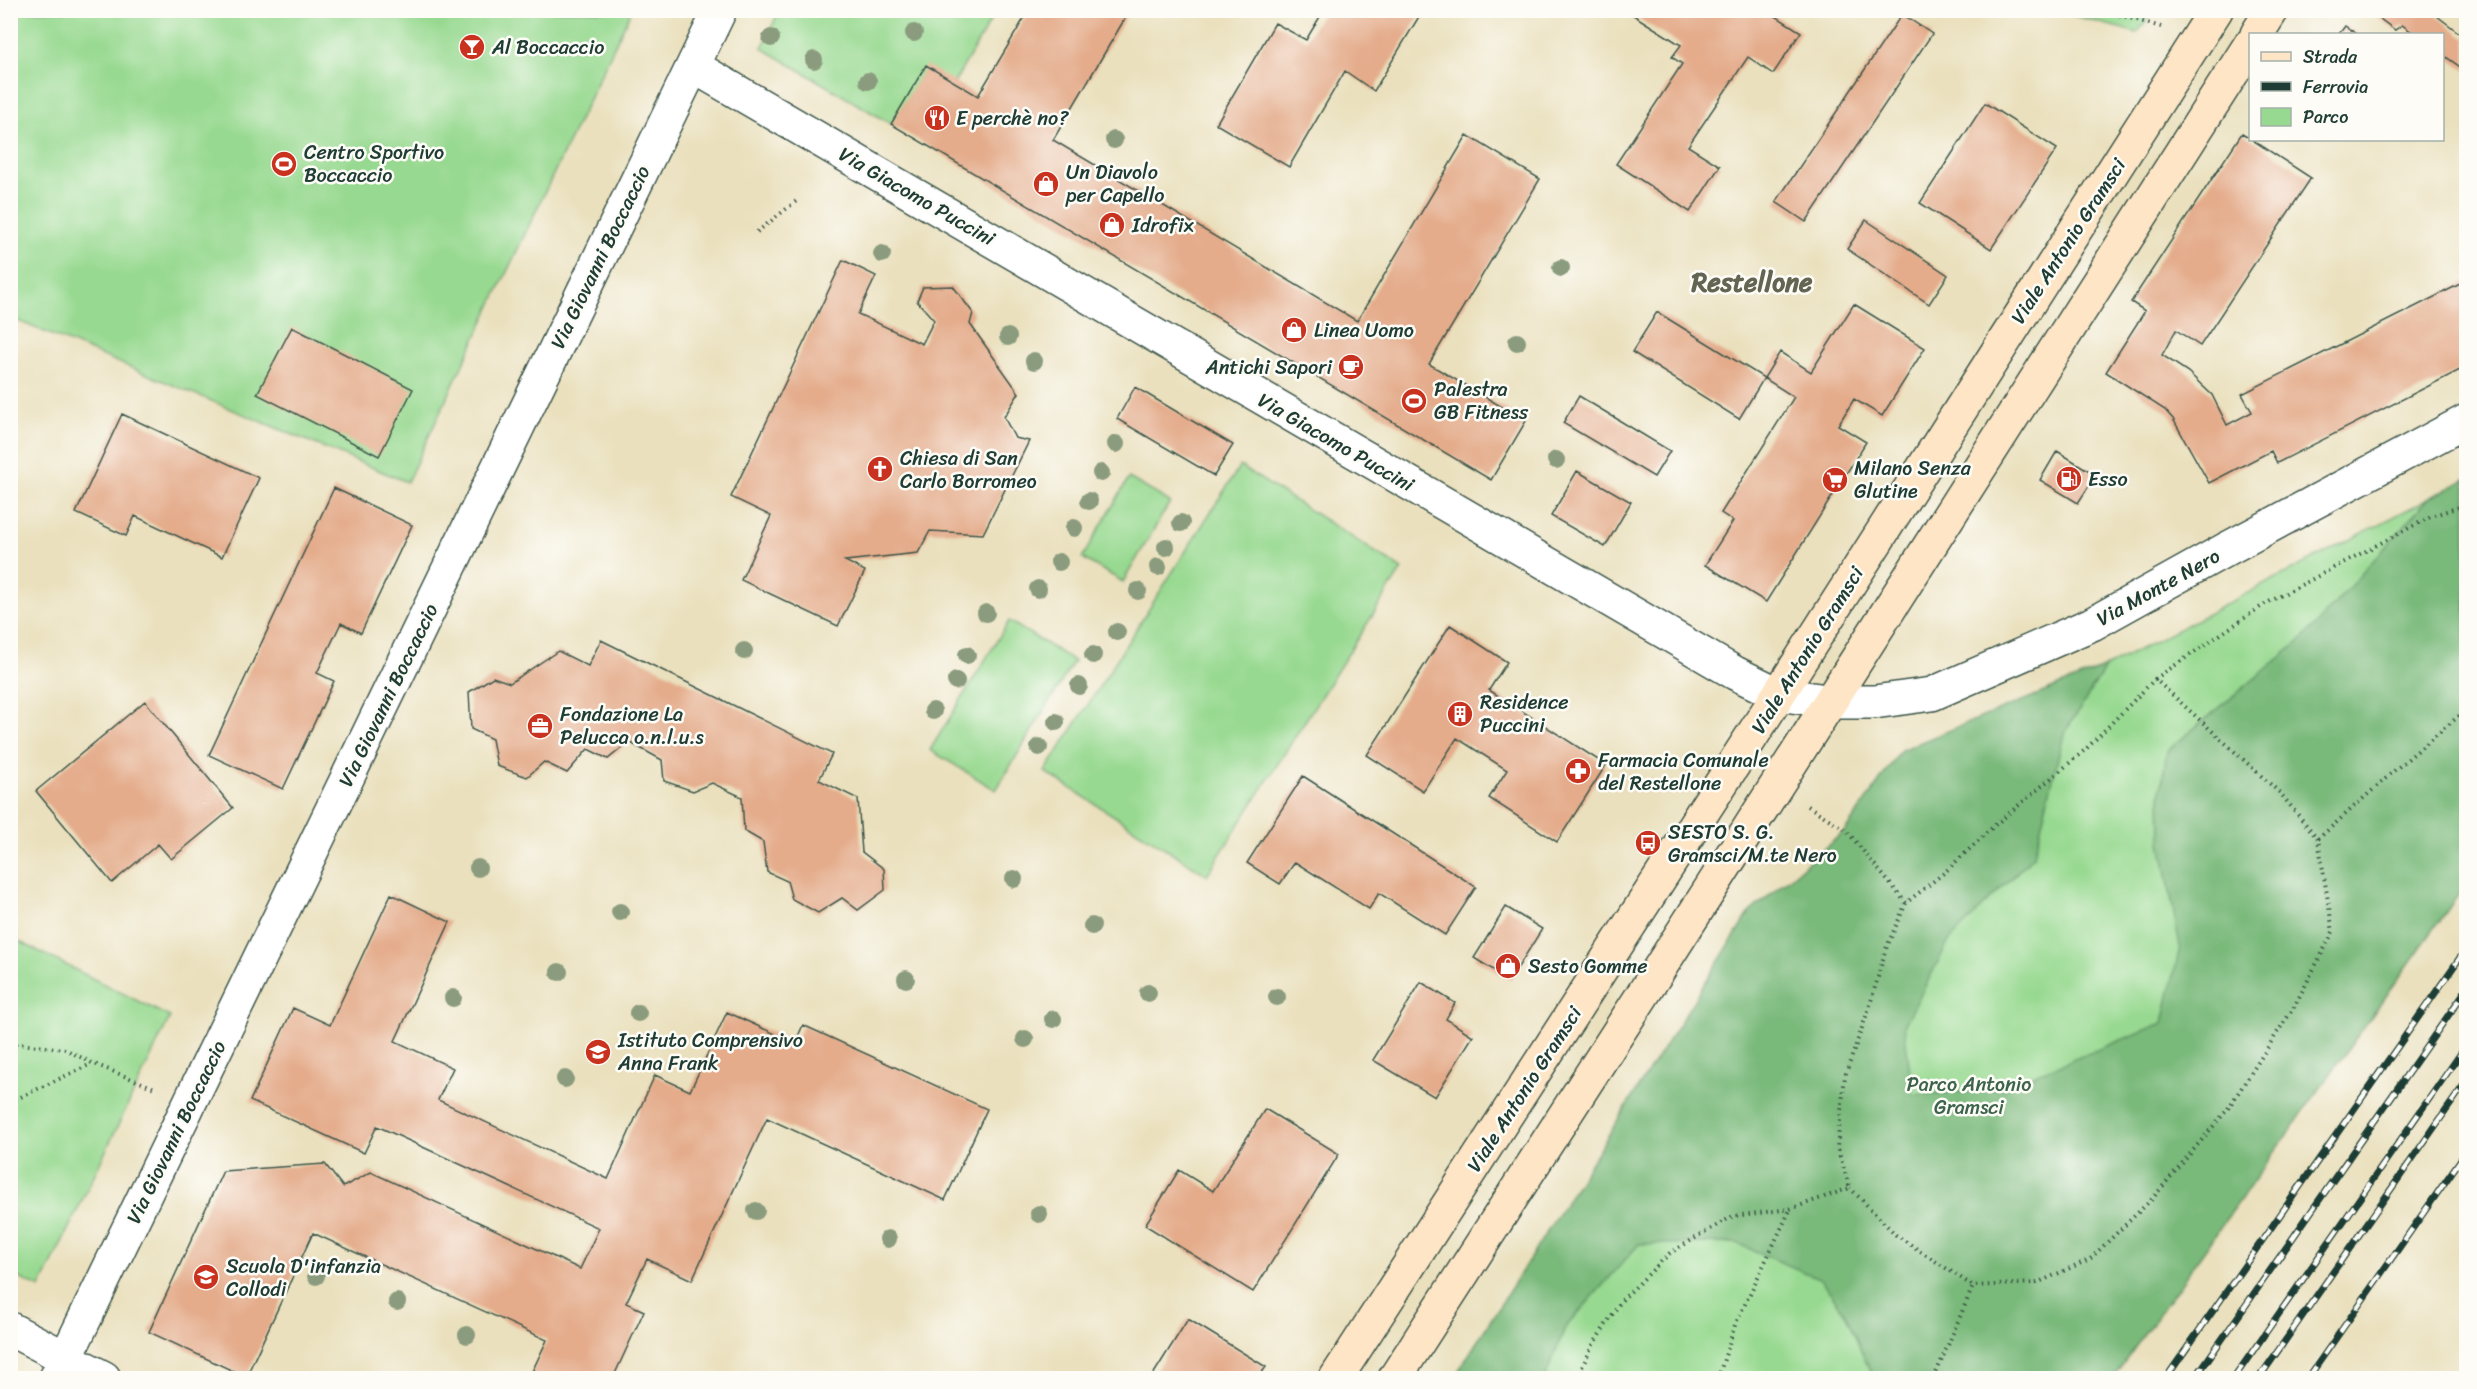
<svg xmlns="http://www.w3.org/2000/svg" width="2477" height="1389" viewBox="0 0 2477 1389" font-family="Sriracha,sans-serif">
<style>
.green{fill:#97d990;stroke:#5b8b62;stroke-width:1.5}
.forest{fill:#79b97a;stroke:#4c7b57;stroke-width:1.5}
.building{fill:#e4ac8b}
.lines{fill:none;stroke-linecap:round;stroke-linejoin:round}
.minor-casing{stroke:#3d5549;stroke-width:36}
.secondary-casing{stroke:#3d5549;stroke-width:36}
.path{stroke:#3d5549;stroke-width:4;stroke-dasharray:1.5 4.5;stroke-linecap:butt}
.minor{stroke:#fff;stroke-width:33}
.secondary{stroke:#fee5c5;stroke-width:33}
.rail-casing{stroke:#1f3d34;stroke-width:7}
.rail{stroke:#fdfcf7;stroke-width:4.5;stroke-dasharray:14;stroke-linecap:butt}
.tree{fill:#8b9c7e}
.labels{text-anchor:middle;stroke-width:5;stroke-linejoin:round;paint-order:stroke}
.poi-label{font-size:20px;fill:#1f3d34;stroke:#fdfcf7;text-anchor:start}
.street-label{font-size:20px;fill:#1f3d34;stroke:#fdfcf7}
.park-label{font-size:20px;fill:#3d644b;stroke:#fdfcf7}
.district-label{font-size:26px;font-weight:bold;fill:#646452;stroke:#fdfcf7}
</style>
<rect width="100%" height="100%" fill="#fdfcf7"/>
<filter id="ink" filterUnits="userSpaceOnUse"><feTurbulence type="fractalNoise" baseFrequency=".0167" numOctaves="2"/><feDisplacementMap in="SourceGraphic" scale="12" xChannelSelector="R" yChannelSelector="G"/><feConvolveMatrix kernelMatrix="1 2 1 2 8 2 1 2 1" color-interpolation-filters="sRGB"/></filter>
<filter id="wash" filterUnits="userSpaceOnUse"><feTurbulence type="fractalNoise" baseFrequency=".008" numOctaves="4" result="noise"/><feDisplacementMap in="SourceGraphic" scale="24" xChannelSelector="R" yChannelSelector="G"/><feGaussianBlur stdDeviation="1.35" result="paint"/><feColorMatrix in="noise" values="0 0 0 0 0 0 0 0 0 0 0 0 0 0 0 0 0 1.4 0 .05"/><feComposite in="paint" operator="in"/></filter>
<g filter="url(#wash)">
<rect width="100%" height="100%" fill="#eae0bd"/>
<path class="green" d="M10 11H631L407 482 11 318Z
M779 11H996L954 83 891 124 762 48Z
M2154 11 2137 33 2057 11 2154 10Z
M1240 466 1402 569 1207 875 1045 772Z
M1129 478 1170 502 1123 582 1082 558Z
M2466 479V884L2113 1378H1454L1750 912 1846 830 1901 750 2106 667Z
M1009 621 1074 661 996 790 930 750Z
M10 937 170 1017 40 1288 11 1274Z"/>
<path class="forest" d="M2466 479V884L2113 1378H1873L1846 1315 1821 1279 1736 1243 1639 1244 1565 1328 1545 1378H1454L1750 912 1846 830 1901 750 2106 667 2064 734 2034 855 1949 941 1904 1026 1913 1095 2001 1089 2163 1023 2180 947 2161 842 2160 796 2167 751 2305 637 2428 499Z"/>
<g id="blocks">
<path class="building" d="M1029 10H1130L1053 140 1357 321 1467 135 1540 179 1429 364 1526 421 1491 480 891 124 926 65 978 96Z
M1324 10H1423L1374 91 1345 71 1289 167 1216 124 1275 23 1306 40Z
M1632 10H1766L1801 32 1773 74 1748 57 1688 146 1720 166 1690 212 1616 164 1682 64 1672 57 1681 45 1630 13Z
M2368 10H2429L2466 38V71L2442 54V34H2415L2402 25 2395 30Z
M1902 14 1932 34 1806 222 1776 202Z
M2345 26 2357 34H2339Z
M1985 103 2057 149 1991 249 1920 203Z
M2242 133 2311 178 2200 346 2176 330 2162 355 2188 372 2212 395 2227 425 2252 412 2242 394 2466 281V367L2277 463 2271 451 2209 483 2173 419 2165 410 2106 372 2145 311 2131 302Z
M1866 220 1948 275 1929 304 1847 249Z
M843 260 876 276 858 314 922 344 934 320 917 301 923 287 953 286 973 313 970 324 1019 393 1004 417 1015 438 1029 441 983 534 930 531 918 553 845 561 865 571 838 626 741 580 771 516 731 497Z
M1854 304 1925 348 1882 416 1854 399 1838 425 1866 442 1766 602 1705 565 1733 521 1721 513 1794 397 1764 378 1780 352 1811 372Z
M1657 312 1764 378 1739 419 1632 352Z
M292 327 413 389 379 456 257 394Z
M1135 387 1233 445 1214 476 1117 419Z
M1579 396 1670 451 1654 477 1563 423Z
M122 414 259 478 222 557 135 516 126 536 76 513Z
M2057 451 2096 475 2078 503 2040 480Z
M1577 471 1631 502 1605 547 1551 516Z
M334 488 412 525 361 633 341 623 317 673 334 681 283 789 209 755Z
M1450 625 1507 662 1489 690 1606 765 1557 842 1489 798 1507 770 1457 738 1423 791 1367 755Z
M601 640 832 754 819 780 858 799 862 852 884 869 885 890 858 910 842 898 818 913 792 899 787 881 767 872 763 842 744 831 742 797 712 783 693 791 664 781 662 760 629 742 608 759 588 749 567 773 544 762 527 777 497 766 492 739 471 729 469 692 493 677 510 683 558 651 588 666Z
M145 701 233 808 171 859 158 844 112 883 36 791Z
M1303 776 1476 887 1445 935 1379 893 1369 909 1295 862 1280 884 1247 863Z
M391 894 450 922 395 1041 453 1068 438 1100 608 1179 655 1075 690 1091 727 1012 795 1043 803 1025 987 1109 945 1200 767 1118 692 1280 647 1259 626 1303 644 1311 613 1378H529L547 1340 313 1233 246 1377 149 1332 223 1171 325 1164 343 1187 371 1172 580 1269 599 1228 377 1126 364 1153 250 1101 293 1008 330 1025Z
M1506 907 1542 929 1510 980 1474 958Z
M1421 982 1455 1003 1446 1019 1473 1036 1435 1097 1373 1060Z
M1265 1109 1339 1154 1253 1292 1145 1225 1179 1170 1213 1191Z
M1188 1319 1266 1367 1258 1378H1151Z"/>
</g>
</g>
<g filter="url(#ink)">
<use href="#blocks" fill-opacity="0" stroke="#3d5549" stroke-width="1.5"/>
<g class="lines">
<g class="minor-casing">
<path id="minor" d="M693 66 1735 673 1778 694 1833 702H1874L1932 694 2092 624 2225 550 2466 421
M10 1329 104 1378
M56 1378 720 10"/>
</g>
<g class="secondary-casing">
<path id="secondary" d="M2257 34 2272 10
M1336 1378 1750 739 2216 10
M1395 1378C1682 935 1967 491 2250 45"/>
</g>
<path class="path" d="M2102 10 2161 27
M757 232 799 199
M2155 679 2265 604 2434 515 2466 505
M1808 806 1846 830 1906 903
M2318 839 2396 769 2466 710
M10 1043 65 1049 92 1063 157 1089
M10 1102 91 1064
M1577 1378 1591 1348 1621 1301 1670 1253 1733 1216 1790 1209 1850 1188 1837 1147 1845 1076 1869 1008 1886 949 1906 903 1945 872 1995 825 2085 750 2155 679 2280 793 2318 839 2333 932 2294 1007 2227 1110 2152 1199 2090 1259 2037 1283 1973 1286 1896 1235 1850 1188
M1718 1378 1735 1325 1790 1210
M1934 1378 1973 1286"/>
<use href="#minor" class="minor"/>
<use href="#secondary" class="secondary"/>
<g class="rail-casing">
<path id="rail" d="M2166 1378 2466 949
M2195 1378 2466 990
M2234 1378 2466 1046
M2259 1378 2466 1082
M2308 1378 2466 1152"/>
</g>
<use href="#rail" class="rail"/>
</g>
<g class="tree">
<circle cx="914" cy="33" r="9"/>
<circle cx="771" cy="38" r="9"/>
<circle cx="814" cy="60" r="9"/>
<circle cx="868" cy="81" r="9"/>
<circle cx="1114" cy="140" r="9"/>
<circle cx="882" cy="254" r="9"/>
<circle cx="1561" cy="268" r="9"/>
<circle cx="1008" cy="337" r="9"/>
<circle cx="1517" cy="342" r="9"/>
<circle cx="1034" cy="361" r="9"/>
<circle cx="1116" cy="444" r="9"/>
<circle cx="1556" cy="460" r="9"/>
<circle cx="1101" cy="473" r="9"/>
<circle cx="1089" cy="501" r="9"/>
<circle cx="1181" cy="523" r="9"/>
<circle cx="1074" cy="528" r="9"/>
<circle cx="1166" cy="547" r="9"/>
<circle cx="1059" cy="562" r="9"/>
<circle cx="1158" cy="567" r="9"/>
<circle cx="1038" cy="589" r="9"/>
<circle cx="1138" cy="591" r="9"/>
<circle cx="986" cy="613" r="9"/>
<circle cx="1117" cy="632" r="9"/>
<circle cx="744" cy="651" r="9"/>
<circle cx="967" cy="655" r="9"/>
<circle cx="1093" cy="655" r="9"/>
<circle cx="956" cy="681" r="9"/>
<circle cx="1079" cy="686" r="9"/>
<circle cx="933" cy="711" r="9"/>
<circle cx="1056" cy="722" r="9"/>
<circle cx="1039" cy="747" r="9"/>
<circle cx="478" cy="868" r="9"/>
<circle cx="1014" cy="879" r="9"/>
<circle cx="620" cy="912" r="9"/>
<circle cx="1092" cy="926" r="9"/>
<circle cx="559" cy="972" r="9"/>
<circle cx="906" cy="979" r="9"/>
<circle cx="1148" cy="993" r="9"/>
<circle cx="1277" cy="997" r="9"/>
<circle cx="453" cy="998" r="9"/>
<circle cx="638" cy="1013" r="9"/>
<circle cx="1053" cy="1019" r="9"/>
<circle cx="1025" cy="1039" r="9"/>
<circle cx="565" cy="1079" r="9"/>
<circle cx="756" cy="1211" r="9"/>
<circle cx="1039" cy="1214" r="9"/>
<circle cx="888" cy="1239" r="9"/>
<circle cx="316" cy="1276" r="9"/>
<circle cx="397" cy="1302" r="9"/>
<circle cx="467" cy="1335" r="9"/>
</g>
</g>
<defs>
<g id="bar-disc" transform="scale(1.35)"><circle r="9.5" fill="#c8321e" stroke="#fdfcf7"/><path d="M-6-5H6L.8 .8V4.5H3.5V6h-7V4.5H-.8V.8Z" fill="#fff"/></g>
<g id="restaurant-disc" transform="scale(1.35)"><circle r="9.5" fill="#c8321e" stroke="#fdfcf7"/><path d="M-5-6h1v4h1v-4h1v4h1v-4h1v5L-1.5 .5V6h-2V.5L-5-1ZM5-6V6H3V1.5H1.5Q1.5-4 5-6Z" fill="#fff"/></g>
<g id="stadium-disc" transform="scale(1.35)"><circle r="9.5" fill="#c8321e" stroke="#fdfcf7"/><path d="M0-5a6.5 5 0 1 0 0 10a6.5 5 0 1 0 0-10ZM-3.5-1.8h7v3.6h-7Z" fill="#fff"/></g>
<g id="shop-disc" transform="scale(1.35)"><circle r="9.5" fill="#c8321e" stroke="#fdfcf7"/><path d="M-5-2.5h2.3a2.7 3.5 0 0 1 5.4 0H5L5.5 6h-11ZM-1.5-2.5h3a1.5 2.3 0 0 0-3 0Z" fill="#fff"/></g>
<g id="cafe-disc" transform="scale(1.35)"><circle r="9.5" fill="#c8321e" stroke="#fdfcf7"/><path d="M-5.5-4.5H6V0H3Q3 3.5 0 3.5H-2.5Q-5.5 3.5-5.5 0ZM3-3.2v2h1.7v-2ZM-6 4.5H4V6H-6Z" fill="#fff"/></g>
<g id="church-disc" transform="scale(1.35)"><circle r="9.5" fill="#c8321e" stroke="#fdfcf7"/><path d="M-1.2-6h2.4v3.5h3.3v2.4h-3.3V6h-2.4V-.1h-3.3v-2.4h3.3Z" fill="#fff"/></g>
<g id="fuel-disc" transform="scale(1.35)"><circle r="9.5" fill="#c8321e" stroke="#fdfcf7"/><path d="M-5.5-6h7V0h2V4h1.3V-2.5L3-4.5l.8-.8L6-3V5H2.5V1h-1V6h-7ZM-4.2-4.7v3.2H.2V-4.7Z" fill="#fff"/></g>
<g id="supermarket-disc" transform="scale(1.35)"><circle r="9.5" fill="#c8321e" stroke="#fdfcf7"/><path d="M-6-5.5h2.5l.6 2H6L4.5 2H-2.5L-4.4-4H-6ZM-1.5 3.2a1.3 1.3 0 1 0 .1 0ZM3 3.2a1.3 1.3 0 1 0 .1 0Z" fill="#fff"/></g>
<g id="building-disc" transform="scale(1.35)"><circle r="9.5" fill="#c8321e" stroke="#fdfcf7"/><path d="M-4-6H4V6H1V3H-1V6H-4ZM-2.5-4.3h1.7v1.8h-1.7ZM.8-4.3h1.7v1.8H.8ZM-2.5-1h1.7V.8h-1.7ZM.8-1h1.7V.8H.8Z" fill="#fff"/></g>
<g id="office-disc" transform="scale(1.35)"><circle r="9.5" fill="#c8321e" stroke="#fdfcf7"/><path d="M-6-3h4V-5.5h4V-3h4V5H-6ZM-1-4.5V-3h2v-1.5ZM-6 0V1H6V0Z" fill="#fff"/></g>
<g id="pharmacy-disc" transform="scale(1.35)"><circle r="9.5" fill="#c8321e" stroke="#fdfcf7"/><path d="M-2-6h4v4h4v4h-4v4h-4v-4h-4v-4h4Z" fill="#fff"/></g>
<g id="bus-disc" transform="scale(1.35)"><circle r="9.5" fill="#c8321e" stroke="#fdfcf7"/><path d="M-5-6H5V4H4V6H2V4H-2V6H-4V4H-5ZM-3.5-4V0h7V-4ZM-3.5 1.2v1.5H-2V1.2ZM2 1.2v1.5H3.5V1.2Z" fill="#fff"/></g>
<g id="school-disc" transform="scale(1.35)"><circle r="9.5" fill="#c8321e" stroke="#fdfcf7"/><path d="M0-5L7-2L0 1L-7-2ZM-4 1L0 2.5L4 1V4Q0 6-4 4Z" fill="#fff"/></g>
</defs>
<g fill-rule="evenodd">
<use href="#bar-disc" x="472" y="47"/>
<use href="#restaurant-disc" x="937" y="118"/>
<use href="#stadium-disc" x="284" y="164"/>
<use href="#shop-disc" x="1046" y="184"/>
<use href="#shop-disc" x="1112" y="225"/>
<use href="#shop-disc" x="1294" y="330"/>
<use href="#cafe-disc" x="1351" y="367"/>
<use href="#stadium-disc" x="1414" y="401"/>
<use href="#church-disc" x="880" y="469"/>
<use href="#fuel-disc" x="2069" y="479"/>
<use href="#supermarket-disc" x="1835" y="480"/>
<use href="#building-disc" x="1460" y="714"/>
<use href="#office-disc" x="540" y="726"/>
<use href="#pharmacy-disc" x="1578" y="771"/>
<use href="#bus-disc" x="1648" y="843"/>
<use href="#shop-disc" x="1508" y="966"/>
<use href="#school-disc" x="598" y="1052"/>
<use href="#school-disc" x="206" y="1277"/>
</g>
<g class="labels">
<g class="poi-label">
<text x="492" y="54">Al Boccaccio</text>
<text x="956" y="125">E perchè no?</text>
<text x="304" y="159">Centro Sportivo<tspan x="304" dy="23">Boccaccio</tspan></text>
<text x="1066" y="179">Un Diavolo<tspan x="1066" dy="23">per Capello</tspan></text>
<text x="1132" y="232">Idrofix</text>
<text x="1314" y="337">Linea Uomo</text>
<text x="1332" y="374" text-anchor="end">Antichi Sapori</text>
<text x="1434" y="396">Palestra<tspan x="1434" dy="23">GB Fitness</tspan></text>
<text x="900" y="465">Chiesa di San<tspan x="900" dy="23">Carlo Borromeo</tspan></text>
<text x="1854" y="475">Milano Senza<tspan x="1854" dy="23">Glutine</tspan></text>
<text x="2088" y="486">Esso</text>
<text x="1480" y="709">Residence<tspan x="1480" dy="23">Puccini</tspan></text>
<text x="560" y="721">Fondazione La<tspan x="560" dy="23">Pelucca o.n.l.u.s</tspan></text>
<text x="1598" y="767">Farmacia Comunale<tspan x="1598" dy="23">del Restellone</tspan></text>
<text x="1668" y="839">SESTO S. G.<tspan x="1668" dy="23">Gramsci/M.te Nero</tspan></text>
<text x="1528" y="973">Sesto Gomme</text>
<text x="618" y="1047">Istituto Comprensivo<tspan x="618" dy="23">Anna Frank</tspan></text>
<text x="226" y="1273">Scuola D'infanzia<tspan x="226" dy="23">Collodi</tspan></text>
</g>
<g class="street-label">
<text transform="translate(917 196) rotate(30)" y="7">Via Giacomo Puccini</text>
<text transform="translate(2068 241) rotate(-57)" y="7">Viale Antonio Gramsci</text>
<text transform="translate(600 257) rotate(-64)" y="7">Via Giovanni Boccaccio</text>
<text transform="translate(1336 442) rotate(30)" y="7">Via Giacomo Puccini</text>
<text transform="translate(2158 587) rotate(-29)" y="7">Via Monte Nero</text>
<text transform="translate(1807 650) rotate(-58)" y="7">Viale Antonio Gramsci</text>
<text transform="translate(388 695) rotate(-64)" y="7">Via Giovanni Boccaccio</text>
<text transform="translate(1524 1089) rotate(-57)" y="7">Viale Antonio Gramsci</text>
<text transform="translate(176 1132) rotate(-64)" y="7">Via Giovanni Boccaccio</text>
</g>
<g class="park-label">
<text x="1969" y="1091">Parco Antonio<tspan x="1969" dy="23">Gramsci</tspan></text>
</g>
<g class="district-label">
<text x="1752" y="291">Restellone</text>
</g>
</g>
<rect width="2477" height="1389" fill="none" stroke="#fdfcf7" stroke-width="36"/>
<rect x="2249" y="33" width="195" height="108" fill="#fdfcf7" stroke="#a4b0a9" stroke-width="1.5"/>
<rect x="2261" y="52" width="30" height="9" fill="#fee5c5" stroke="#a4b0a9" stroke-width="1.5"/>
<text x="2303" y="63" font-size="18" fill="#1f3d34">Strada</text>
<rect x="2261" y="82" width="30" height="9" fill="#1f3d34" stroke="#a4b0a9" stroke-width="1.5"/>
<text x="2303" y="93" font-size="18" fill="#1f3d34">Ferrovia</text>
<rect x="2261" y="108" width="30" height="18" fill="#97d990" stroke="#a4b0a9" stroke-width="1.5"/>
<text x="2303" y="123" font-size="18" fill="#1f3d34">Parco</text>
</svg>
